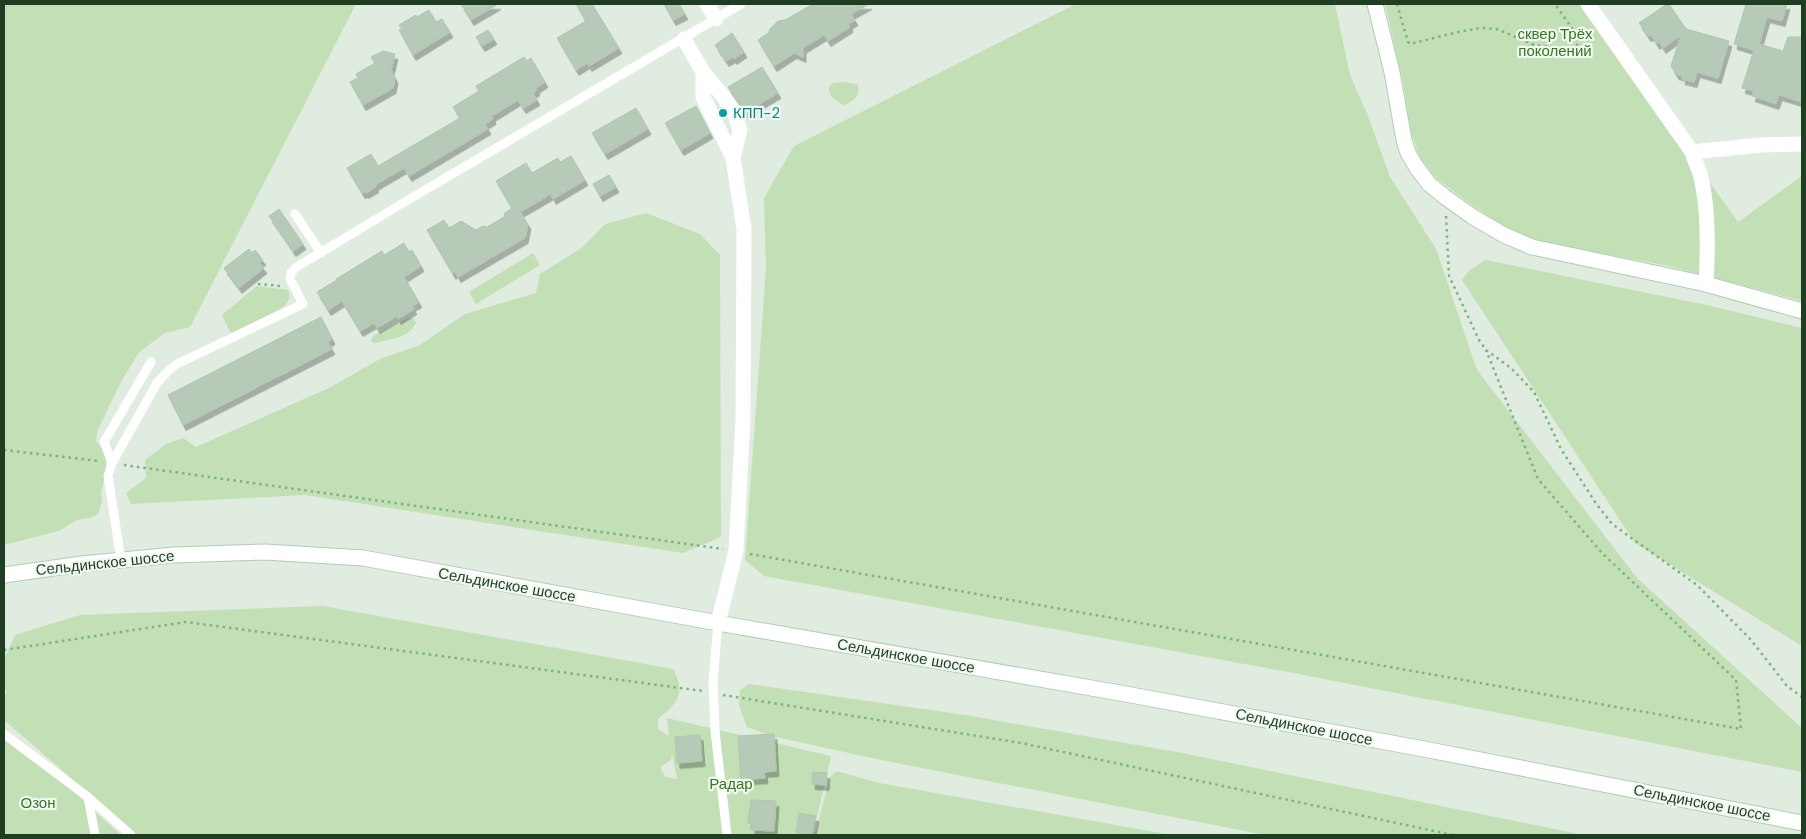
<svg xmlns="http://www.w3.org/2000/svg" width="1806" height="839" viewBox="0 0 1806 839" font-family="'DM Sans',sans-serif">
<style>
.green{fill:#c2dfb5;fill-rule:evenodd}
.building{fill:#b7cab8;stroke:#b0c6b1;filter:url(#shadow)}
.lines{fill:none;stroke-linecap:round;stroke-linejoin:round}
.secondary-casing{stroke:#b1cdb2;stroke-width:17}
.path{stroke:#7cb382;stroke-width:2.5;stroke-dasharray:2.5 4;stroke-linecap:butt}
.lane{stroke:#fff;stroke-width:9}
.street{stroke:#fff;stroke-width:15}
.secondary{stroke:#fff;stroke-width:15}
.culture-dot{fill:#0f9aa8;stroke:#f0f8ef;stroke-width:2}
.labels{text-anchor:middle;stroke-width:4.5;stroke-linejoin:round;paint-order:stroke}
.park-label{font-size:15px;fill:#347824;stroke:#f0f8ef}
.culture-label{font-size:15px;fill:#0d838f;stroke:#f0f8ef;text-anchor:start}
.street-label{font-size:15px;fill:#1e3d23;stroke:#f0f8ef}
</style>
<defs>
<filter id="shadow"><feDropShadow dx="3" dy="5.5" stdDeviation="0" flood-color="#0004"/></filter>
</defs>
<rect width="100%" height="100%" fill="#dfecdf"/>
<path class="green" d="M4 4H356L190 327 165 333 139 352 121 382 98 429 96 441 106 453V471L101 493 102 502 98 514 90 518 77 520 59 531 4 545Z
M1076 4H1335L1350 75 1368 116 1390 177 1436 249 1477 370 1637 578 1802 728V772L1288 672 764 576 745 560 766 268 764 198 794 146Z
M1385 4H1582L1738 222 1802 176V301L1669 266 1537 241 1509 230 1472 205 1436 178 1420 157 1411 132 1404 87Z
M843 82 857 84C862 94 854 102 844 105 836 101 825 94 830 85L834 83Z
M646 213 700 234 720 255 721 537 683 553 305 495 131 504 126 493 146 478 145 460 166 444 183 438 196 447 329 388 380 359 420 345 465 314 536 293 540 274 583 247 605 224Z
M533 253 540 265 476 304 469 292Z
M1486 260 1711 306 1802 328V646L1635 543 1462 280 1470 270Z
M257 286 288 290C291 297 288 304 282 308L232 333 230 332 222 315Z
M407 318H413L416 323C408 339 390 339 374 343L371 341 373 336Z
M323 606 673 669C686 693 678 703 658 719V729L669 736 667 718 831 756 813 834 816 831 830 777 837 771 879 783 1172 835H137L4 720V701L7 691 4 689V659L15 635 80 615ZM672 753 677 779 665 777 660 767 671 760Z
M749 684 965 715 1177 752 1584 835H1265L881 760 771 736 747 727 739 705 740 690Z
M4 728 121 835H4Z"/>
<path class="building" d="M461 4H498L471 20Z
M576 4H592L619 48 589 66 587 63 576 70 557 38 586 21Z
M664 4H679L685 14 673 20Z
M813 4H869L851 14 855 20 849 24 850 27 828 41 824 35 803 48V57L794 53 774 66 758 40 770 32 769 30 778 21 785 20Z
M1667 4H1669L1686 29 1729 41 1718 78 1697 72 1694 82 1682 79 1683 76 1676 74 1671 66 1681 35 1663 48 1659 42 1657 44 1651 35 1648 36 1639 23Z
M1746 4H1787L1782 21 1767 17 1759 44 1783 51 1788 37H1802V102L1779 95 1776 104 1752 96 1754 91 1742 88 1754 50 1734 44Z
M429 10 436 22 442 19 450 32 413 55 399 30 402 29 399 25 416 15 417 17Z
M488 30 494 39 482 46 476 37Z
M732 33 744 52 734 59 733 57 726 61 715 45Z
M383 51 395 54 391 70 395 78 393 88 363 105 350 82 358 78 356 74 375 63 371 57Z
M524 57 527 61 531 58 545 82 536 88 537 90 533 93 537 100 523 108 518 100 492 116 493 119 485 124 488 129 456 148 409 176 404 168 375 185 376 187 366 193 365 192 362 193 347 168 371 154 378 166 460 118 453 107 479 91 476 86Z
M762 67 778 93 744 113 742 107 728 87Z
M696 106 710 133 681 150 665 123Z
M636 108 648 129 605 154 592 133Z
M571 156 585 180 553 199 551 194 520 212 528 224 525 238 458 277 455 272 453 274 427 230 444 220 449 228 461 221 476 230 483 226 487 227 504 217 505 213 512 208 496 181 526 163 532 173 558 158 560 162Z
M609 175 616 187 600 196 593 184Z
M279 209 303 244 293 251 269 216Z
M404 243 409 252 412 250 421 266 404 277 419 302 412 306 414 309 398 319 397 316 377 328 374 323 360 331 342 301 328 310 317 292 337 280 336 279 382 251 384 255Z
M249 249 252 253 255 250 263 260 259 262 264 268 239 288 224 268Z
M321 317 332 339 328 342 332 349 183 425 168 395Z
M774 734 776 771 764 772 765 778 741 780 738 736Z
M700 735 702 761 677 763 675 737Z
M813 772 827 773 826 785 812 784Z
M751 800 776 801 774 831 752 830V824L748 823Z
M799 813 816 816 812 835 796 833Z"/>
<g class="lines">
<g class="secondary-casing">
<path id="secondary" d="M1375 4 1392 72 1404 140 1408 153 1417 168 1429 184 1445 197 1473 217 1504 235 1532 247 1706 284 1802 311
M4 575 82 564 174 555 265 552 363 558 718 623 1120 693 1424 749 1802 823"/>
</g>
<path class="path" d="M1397 4 1408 42 1410 44 1458 32 1481 28 1497 29 1534 45 1569 49 1575 47 1579 43 1578 37 1555 4
M1446 216 1449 276 1479 340 1486 350 1511 368 1534 392 1561 449 1595 502 1612 524 1697 585 1751 640 1787 686 1802 697
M258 284 281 286
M4 450 99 461
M124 465 723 549
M750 554 1741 729 1736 680 1602 553 1538 479 1486 350
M4 650 186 622 703 691
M723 695 1021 743 1453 835"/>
<path class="lane" d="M295 214 321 253
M112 463 104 442 151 362
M121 560 108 476 112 463 157 383 169 370 177 364 303 304 290 279 291 273 295 268 398 206 741 4
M718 623 713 682 715 731 727 835
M4 734 88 797 131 835
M88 797 95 835"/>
<path class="street" d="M707 4 716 19
M1588 4 1692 152C1694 160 1698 167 1700 174 1709 207 1708 250 1706 284
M684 39 703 72 723 96 734 112 740 130 733 158 744 229 743 420 736 551 718 623
M703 72V97L733 158
M1692 152 1761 145 1802 144"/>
<use href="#secondary" class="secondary"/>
</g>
<circle class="culture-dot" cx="723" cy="113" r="5"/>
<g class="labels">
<g class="park-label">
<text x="1555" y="39">сквер Трёх<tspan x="1555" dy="17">поколений</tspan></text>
<text x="731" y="789">Радар</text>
<text x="38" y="808">Озон</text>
</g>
<g class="culture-label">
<text x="733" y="118">КПП-2</text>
</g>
<g class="street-label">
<text transform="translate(105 563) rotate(-6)" y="5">Сельдинское шоссе</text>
<text transform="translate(507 585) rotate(10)" y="5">Сельдинское шоссе</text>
<text transform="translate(906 656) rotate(10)" y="5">Сельдинское шоссе</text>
<text transform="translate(1304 727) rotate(11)" y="5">Сельдинское шоссе</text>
<text transform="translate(1702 803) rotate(11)" y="5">Сельдинское шоссе</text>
</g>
</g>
<rect width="1806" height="839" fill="none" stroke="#1e3d23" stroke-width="10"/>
</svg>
